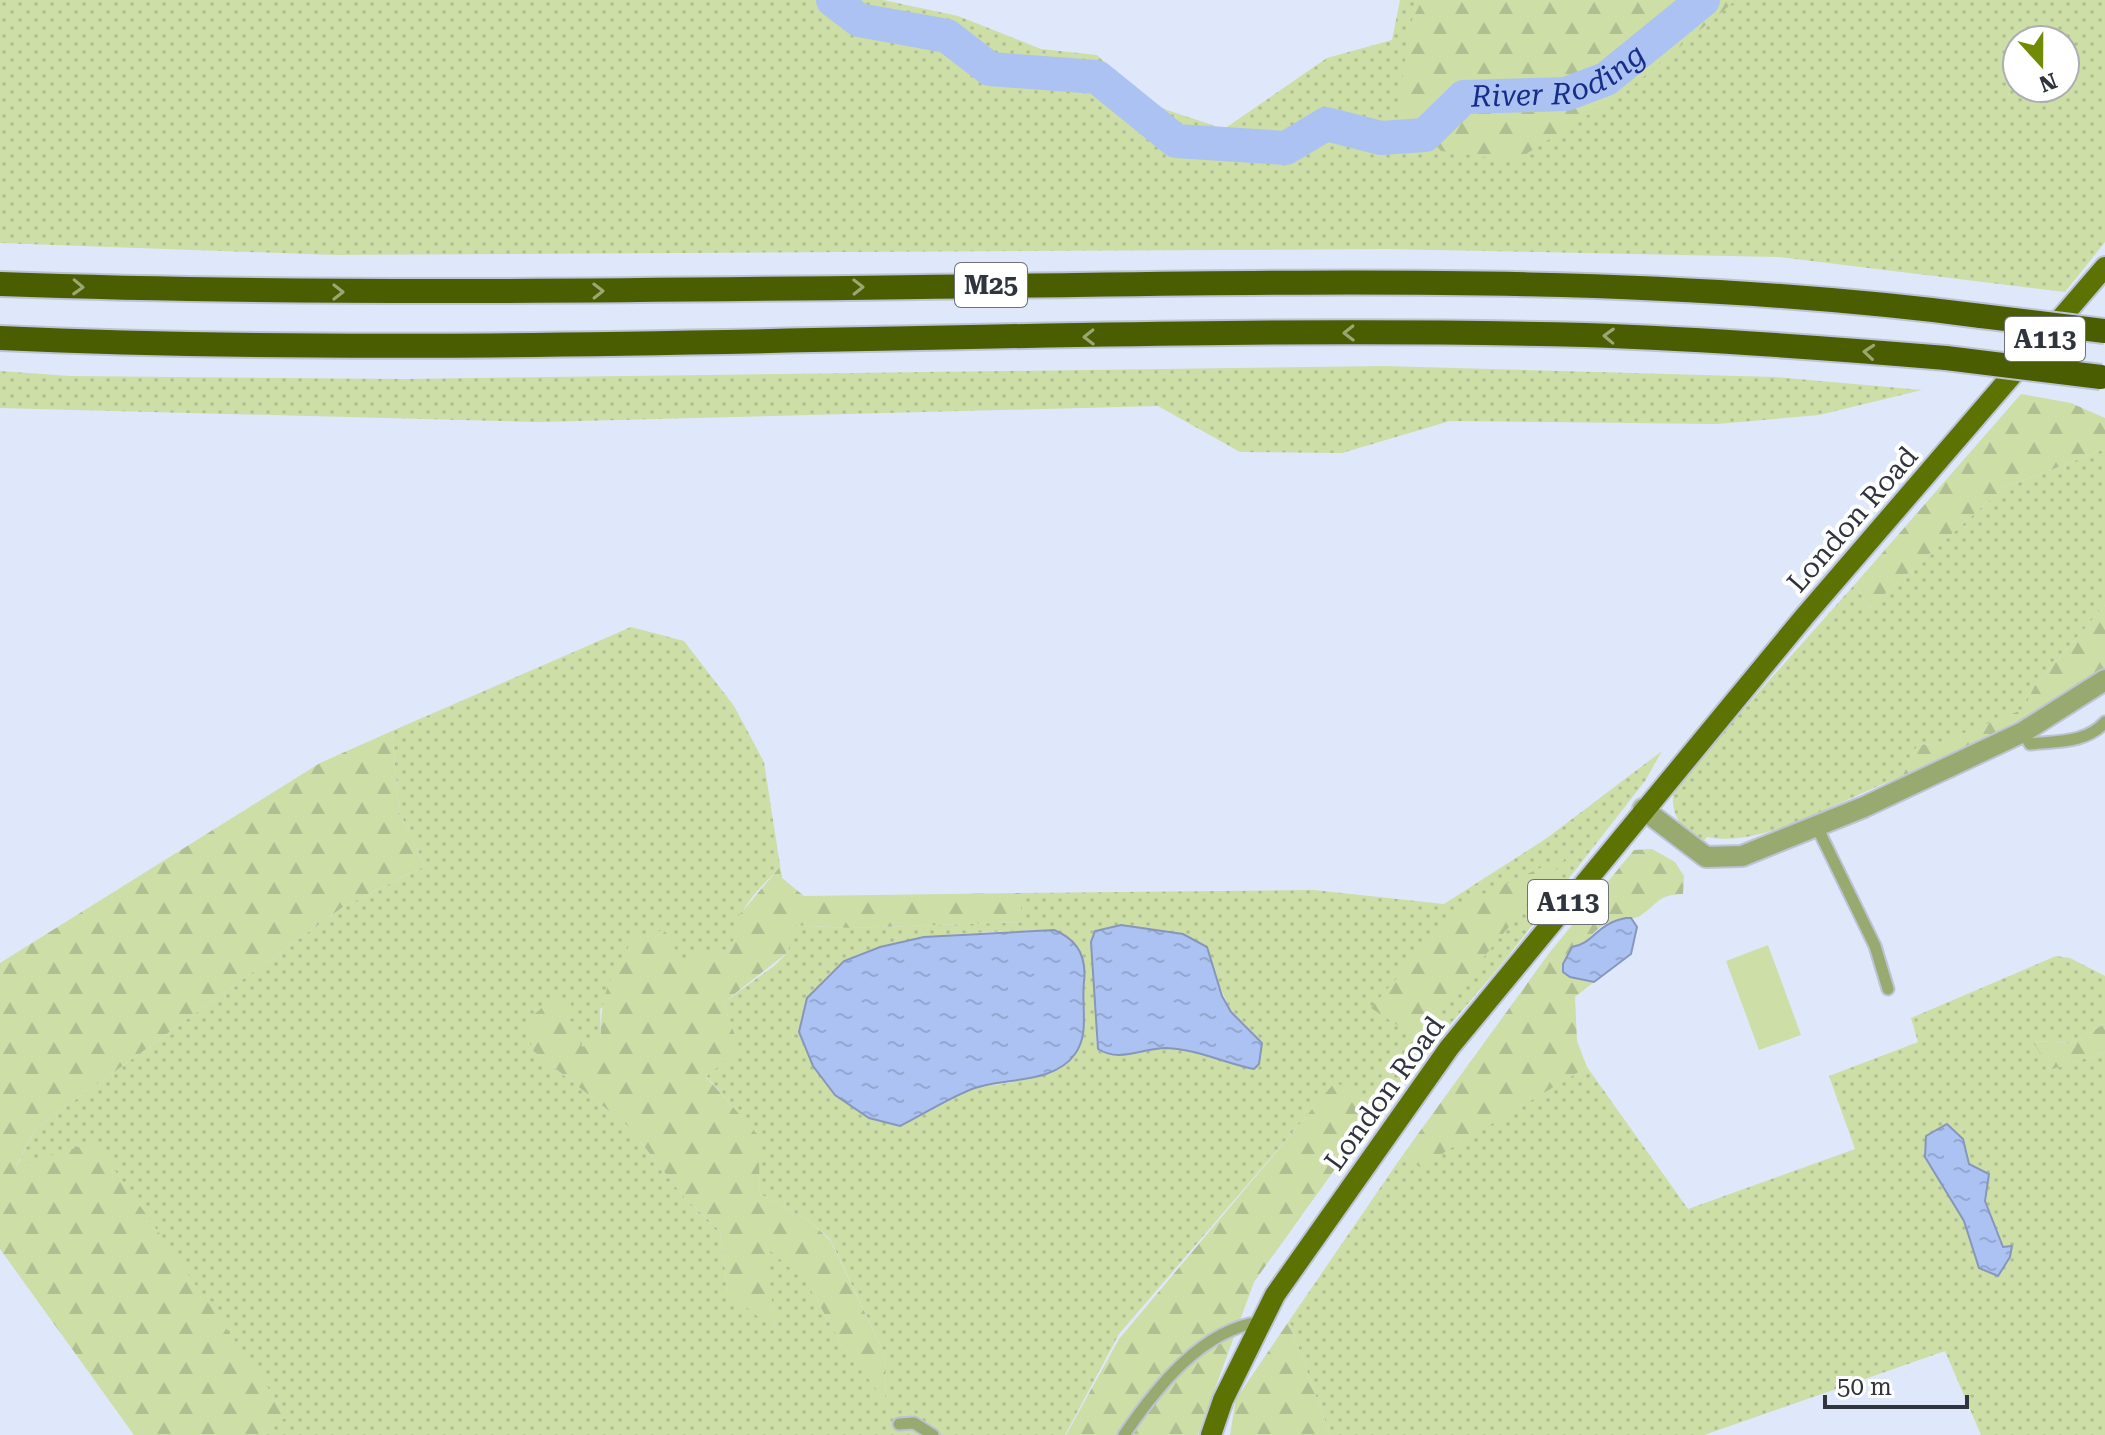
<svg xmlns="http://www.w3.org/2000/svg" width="2105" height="1435" viewBox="0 0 2105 1435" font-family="'Roboto Serif',serif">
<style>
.grass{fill:url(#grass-dots);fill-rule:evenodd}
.forest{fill:url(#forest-firs)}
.pitch{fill:#cddea7}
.water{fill:url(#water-ripples);stroke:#8797bc;stroke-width:2}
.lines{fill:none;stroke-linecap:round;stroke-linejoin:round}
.river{stroke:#acc2f3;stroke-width:34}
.lane-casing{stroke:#bcc3d5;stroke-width:15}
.street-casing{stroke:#bcc3d5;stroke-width:24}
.primary-casing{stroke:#bcc3d5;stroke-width:24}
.highway-casing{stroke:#bcc3d5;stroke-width:28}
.lane{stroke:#99aa70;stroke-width:11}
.street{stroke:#99aa70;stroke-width:20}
.primary{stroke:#5c7304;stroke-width:20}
.highway{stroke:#4a5d00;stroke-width:24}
.highway-bridge-casing{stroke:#bcc3d5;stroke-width:28;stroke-linecap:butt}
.highway-bridge{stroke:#4a5d00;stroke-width:24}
.oneway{stroke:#9ba673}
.labels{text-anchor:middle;stroke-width:8;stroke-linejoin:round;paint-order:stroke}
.shield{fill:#fff;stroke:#6e7177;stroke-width:2}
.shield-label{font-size:26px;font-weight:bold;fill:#30343d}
.street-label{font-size:28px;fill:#30343d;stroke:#fff}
.water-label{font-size:30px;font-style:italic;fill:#172e88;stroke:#fff}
</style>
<defs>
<pattern id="grass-dots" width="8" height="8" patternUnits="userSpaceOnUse" patternTransform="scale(2)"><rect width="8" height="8" fill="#cddea7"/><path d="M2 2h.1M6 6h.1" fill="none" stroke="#b0bf91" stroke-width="1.8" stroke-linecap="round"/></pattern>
<pattern id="forest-firs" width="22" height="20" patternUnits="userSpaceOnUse" patternTransform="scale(2)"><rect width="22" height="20" fill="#cddea7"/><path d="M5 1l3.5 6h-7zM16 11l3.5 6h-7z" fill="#b0bf91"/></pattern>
<pattern id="water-ripples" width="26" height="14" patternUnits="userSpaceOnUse" patternTransform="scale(2)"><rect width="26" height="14" fill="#acc2f3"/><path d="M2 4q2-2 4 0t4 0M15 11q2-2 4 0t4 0" fill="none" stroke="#94a7d1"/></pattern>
</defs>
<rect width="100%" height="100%" fill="#dfe7fb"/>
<path class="grass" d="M0 0H883L958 16 1041 49 1097 55 1152 105 1224 129 1327 58 1392 40 1400 0H2105V242L2065 292 1779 257 1385 249 335 255 0 243ZM2017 40H2065V88H2017Z
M1384 366 1775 377 1922 390 1819 415 1717 424 1450 421 1342 453 1240 452 1158 406 539 422 0 408V371L70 376 404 379Z
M2105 449V605L2034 687 2025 709 1934 745 1918 744 1902 777C1845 796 1767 849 1707 837L1702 843C1680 828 1669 813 1674 787L1856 583 1868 609 2003 488Z
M631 627 684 641 734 706 764 762 782 878 778 869C750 899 738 907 732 950 682 952 642 984 600 1009L601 1037 582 1048 570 1021 532 1050 628 1126 684 1197 720 1231 728 1293 775 1329 765 1246 806 1281 842 1344 885 1400 886 1357 830 1239 808 1220 760 1194 757 1135 706 1076 735 1035 723 1003 774 966 788 952 791 925 850 928 1022 922 1019 893 1314 890 1444 904 1547 838 1662 751 1645 781 1502 964 1380 1106 1335 1083 1119 1334 1065 1435H261L287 1416 16 1167 35 1129 343 907 425 866 399 811 392 731ZM1121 925 1183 934 1217 980 1231 1012 1262 1043 1238 1066C1216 1056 1187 1047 1163 1049 1129 1051 1130 1060 1096 1043L1098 1005 1091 942ZM1054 930 1085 973 1082 999 1084 1033 1015 1082 974 1088 901 1126 807 998C819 986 832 968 847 960 900 931 993 932 1054 930Z
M2056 956 2070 958 2105 976V1024L2070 1043 2034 1041 2050 1070 2105 1052V1435H1981L1945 1351 1704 1435H1330L1289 1321 1402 1156 1420 1166 1587 1067 1688 1209 1855 1149 1829 1076 1918 1042 1911 1018Z"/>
<path class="forest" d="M1422 0H1736L1629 89 1515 161 1441 151 1399 105 1410 24Z
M2021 394 2071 403 2105 418V449L2003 488 1868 609 1856 583Z
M2105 605V671L2019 724 1902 777 1918 744 1934 745 2024 709 2034 687Z
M392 731 399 811 425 866 343 907 35 1129 16 1166 95 1142 288 1416 261 1435H134L0 1249V963L320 763Z
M1652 849 1675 862 1684 876 1683 894C1656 895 1660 903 1640 916 1633 920 1623 918 1615 920 1588 928 1579 954 1570 977L1594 982 1575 997 1577 1041 1587 1067 1420 1167 1402 1156 1550 952 1634 850Z
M1568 855 1417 1038 1371 1008 1458 906Z
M779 868 782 878 804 896 1019 893 1023 922 850 928 792 925 788 952 723 1003 735 1035 736 1052 706 1077 758 1135 760 1194 808 1220 830 1240 886 1357 885 1401 842 1344 806 1282 766 1247 775 1330 728 1293 720 1231 684 1197 628 1126 532 1050 528 1020 554 997 571 999 570 1021 582 1047 601 1037C600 992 611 976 634 938L664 930 682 960 709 951 732 950 736 919Z
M2105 1024V1052L2050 1070 2033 1041 2070 1043Z
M1335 1082 1380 1106 1254 1282 1198 1435H1066L1119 1339Z
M1289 1321 1330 1435H1230L1236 1399Z"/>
<path class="pitch" d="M1768 945 1801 1035 1759 1050 1726 961Z"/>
<path class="water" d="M1626 918H1631L1637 927 1631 954 1594 982 1570 977 1563 972V964L1572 947C1595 943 1595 924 1626 918Z
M1121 925 1183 934 1207 947 1222 996 1231 1012 1262 1043 1259 1064 1254 1069C1224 1063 1197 1049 1166 1048 1142 1048 1120 1063 1098 1049L1091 942 1095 931Z
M1054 930C1077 939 1087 956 1084 982 1081 1006 1090 1033 1075 1054 1053 1085 1003 1077 972 1089 947 1099 924 1114 900 1126L869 1118 835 1095 813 1066 799 1032 807 998 844 961 880 947 924 937Z
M1947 1124 1963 1139 1969 1164 1989 1174 1985 1201 2003 1247 2012 1246 2010 1257 1998 1276 1979 1268 1964 1221 1925 1157 1926 1136Z"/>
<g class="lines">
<path class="river" id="s1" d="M833 0 859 20 947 36 990 69 1097 77 1176 141 1286 148 1326 124 1381 138 1425 135 1464 97 1566 94 1606 79 1703 0"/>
<g class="lane-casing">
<path id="lane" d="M2023 732 2030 744C2057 741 2087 743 2105 722
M1817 827 1875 946 1888 989
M899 1424 914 1423 933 1435
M1124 1435C1156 1388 1202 1329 1261 1322"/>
</g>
<g class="street-casing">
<path id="street" d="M1643 809 1706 857 1742 856 1864 807 2023 732 2105 680"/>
</g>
<g class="primary-casing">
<path id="primary" d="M1211 1435 1223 1400 1275 1295 1449 1048 1804 617 2105 267"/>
</g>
<g class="highway-casing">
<path id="highway" d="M0 284C359 297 717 289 1076 285 1378 281 1680 277 1981 316
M0 338C528 362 1057 322 1585 335 1706 339 1826 348 1946 358"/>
</g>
<use href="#lane" class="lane"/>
<use href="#street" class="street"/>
<use href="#primary" class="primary"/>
<use href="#highway" class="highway"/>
<g class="highway-bridge-casing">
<path id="highway-bridge" d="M1981 316 2105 331
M1946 358 2101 377"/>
</g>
<use href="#highway-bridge" class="highway-bridge"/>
</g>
<defs><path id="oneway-chevron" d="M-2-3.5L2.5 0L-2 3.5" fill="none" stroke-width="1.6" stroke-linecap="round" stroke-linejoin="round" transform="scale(2)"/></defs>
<g class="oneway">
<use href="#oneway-chevron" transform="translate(78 287) rotate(2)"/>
<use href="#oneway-chevron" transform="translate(858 287) rotate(-1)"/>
<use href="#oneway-chevron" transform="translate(598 291) rotate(-1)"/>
<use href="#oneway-chevron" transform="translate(338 292)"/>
<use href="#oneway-chevron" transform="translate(1349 333) rotate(179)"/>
<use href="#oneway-chevron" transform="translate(1609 336) rotate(-178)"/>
<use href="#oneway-chevron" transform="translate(1089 337) rotate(179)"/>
<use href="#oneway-chevron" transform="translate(1869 352) rotate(-175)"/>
</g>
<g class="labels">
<g class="shield">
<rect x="955" y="263" width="72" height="44" rx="6"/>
<rect x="2005" y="317" width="80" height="44" rx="6"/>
<rect x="1528" y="880" width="80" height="44" rx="6"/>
</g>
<g class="shield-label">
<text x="991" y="294">M25</text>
<text x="2045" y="348">A113</text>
<text x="1568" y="911">A113</text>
</g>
<g class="street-label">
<text transform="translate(1852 519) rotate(-49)" y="10">London Road</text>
<text transform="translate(1384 1093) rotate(-54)" y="10">London Road</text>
</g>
<g class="water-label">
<text dy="10" stroke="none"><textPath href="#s1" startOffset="796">River Roding</textPath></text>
</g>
</g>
<g transform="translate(2041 64) rotate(159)"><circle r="38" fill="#ffffff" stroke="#acaeb1" stroke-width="2"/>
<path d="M0-6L14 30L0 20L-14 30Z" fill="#718c04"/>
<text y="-12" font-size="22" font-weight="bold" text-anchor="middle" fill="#30343d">N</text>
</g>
<path d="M1825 1395v12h142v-12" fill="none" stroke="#30343d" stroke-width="4"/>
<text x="1837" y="1395" font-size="24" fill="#30343d" stroke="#ffffff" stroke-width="6" paint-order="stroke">50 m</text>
</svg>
